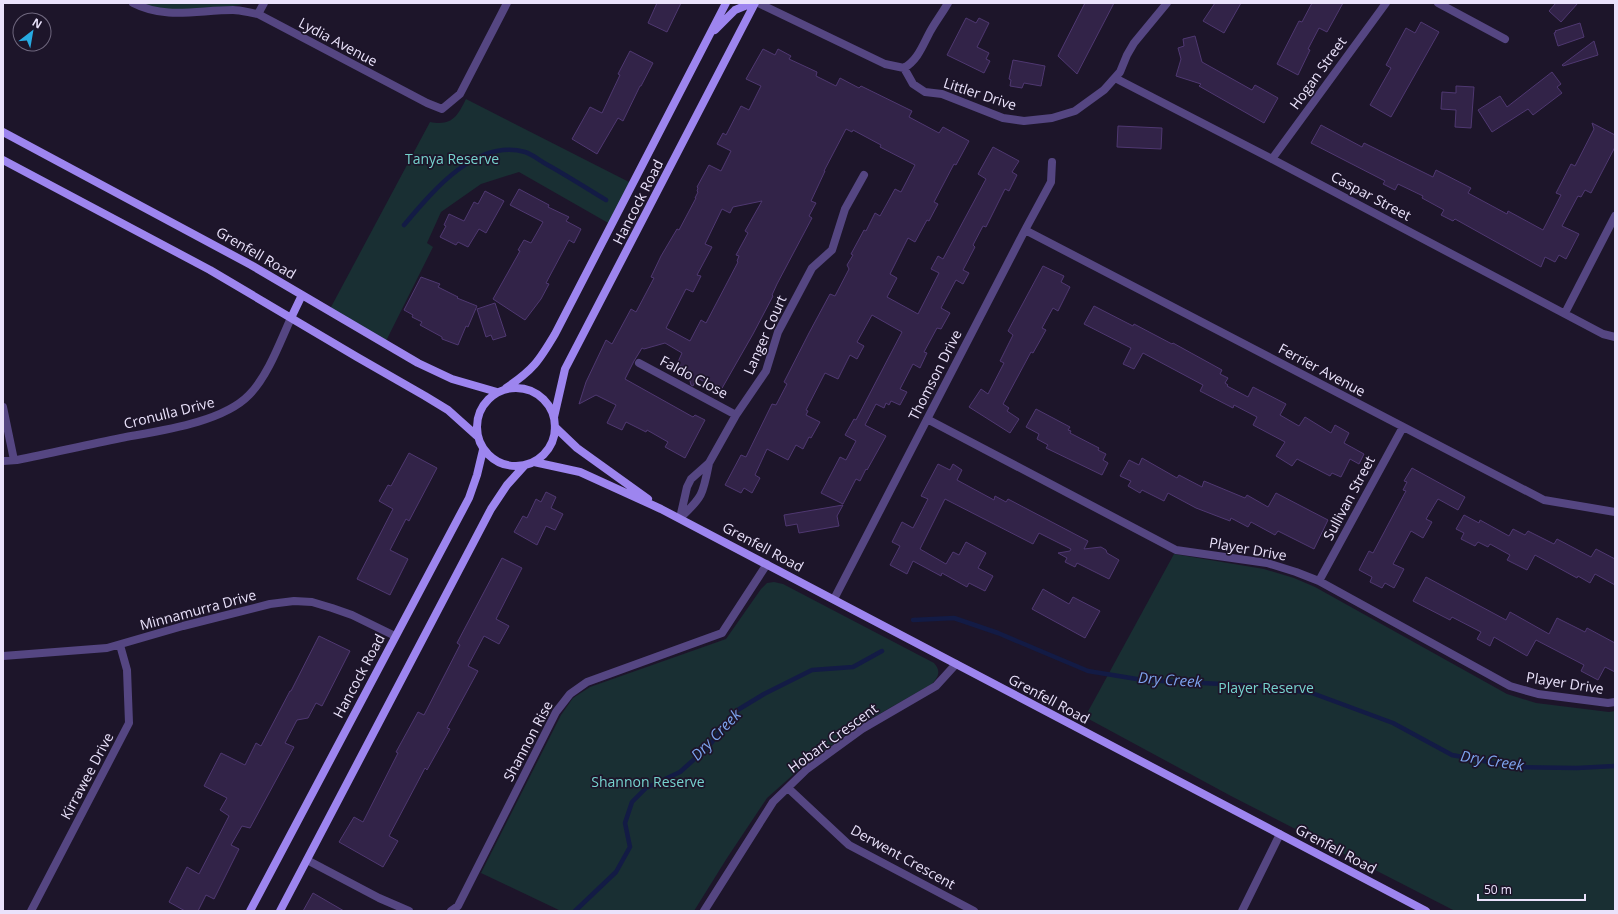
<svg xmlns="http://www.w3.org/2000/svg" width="1618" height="914" viewBox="0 0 1618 914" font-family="'Open Sans',sans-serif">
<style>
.green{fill:#192f33}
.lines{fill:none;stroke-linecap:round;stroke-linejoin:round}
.stream{stroke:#131b45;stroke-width:4.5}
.building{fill:#322348;stroke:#4f3871;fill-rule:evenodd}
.minor{stroke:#554682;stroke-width:8}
.secondary{stroke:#9d85ef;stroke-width:8}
.labels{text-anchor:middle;stroke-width:3.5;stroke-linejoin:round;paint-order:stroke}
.street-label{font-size:14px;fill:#eae2fb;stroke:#1d152a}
.park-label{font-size:14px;fill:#76d3ce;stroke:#1d152a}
.water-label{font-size:15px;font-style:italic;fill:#7da3ee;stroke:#1d152a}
</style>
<rect width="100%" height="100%" fill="#1d152a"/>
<path class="green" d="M142 3H247C237 7 184 11 172 10 163 9 151 7 142 3Z
M466 99 631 183 610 224 519 172 481 184 441 212 427 243 433 247 386 341 330 309 430 122C452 126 457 117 466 99Z
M1174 554 1264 569 1294 578 1315 587 1507 694 1536 703 1609 712 1615 711V911H1455L1231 796 1085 717Z
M774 582 783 584 934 663C941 671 939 676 932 684L860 725 803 766 767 798 727 858 694 911H561L481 873 561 715 573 698 590 687 726 639 761 589 767 583Z"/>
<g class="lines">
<path class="stream" d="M404 225C432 192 476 138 525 152 532 154 539 160 546 164 566 175 586 188 606 200
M913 620 954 618 998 633 1088 671 1143 680 1261 686 1312 693 1393 723 1452 755 1515 767 1577 768 1615 766
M575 911 616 872 630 847 625 823 632 802 646 788 680 772 708 747 736 711 764 694 812 670 853 667 882 651"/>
</g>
<path class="building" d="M657 3H681L667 32 648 23Z
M1085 3H1114L1077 74 1058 56Z
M1215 3H1241L1224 33 1203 21Z
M1312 3H1343L1327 32 1319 28 1308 49 1310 50 1298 75 1277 64 1299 21 1302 22Z
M1556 3H1578L1561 22 1549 11Z
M966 18 976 23 979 18 989 23 977 47 989 53 986 59 990 61 984 73 947 55Z
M1421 22 1439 32 1391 117 1370 105 1391 68 1386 65 1406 28 1415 33Z
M1580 23 1584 37 1558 46 1554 33 1556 32 1555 31Z
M1195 36 1202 62 1252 90 1255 85 1278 98 1264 123 1199 86 1201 84 1176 76 1181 59 1178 48 1184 46 1183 39Z
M1594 41 1598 55 1563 66 1562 65Z
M763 49 775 55 778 49 791 56 789 59 817 72 816 76 836 86 840 78 859 88 861 86 912 111 909 117 939 133 943 127 969 141 956 165 954 164 934 202 938 204 929 221 927 220 915 242 908 238 890 274 897 278 887 297 918 314 939 273 931 269 938 256 943 259 986 179 978 174 993 147 1019 161 1012 172 1017 175 1009 191 1005 189 986 227 983 226 973 245 975 247 963 270 969 273 963 284 956 280 941 308 950 313 941 329 937 328 924 352 927 353 920 368 913 364 900 389 907 392 900 405 891 401 889 405 886 403 884 408 876 404 865 425 886 436 867 470 866 469 860 481 856 479 843 504 821 493 840 457 846 460 856 441 845 435 854 419 856 420 902 332 872 315 857 342 864 346 857 359 850 355 838 379 825 373 806 410 808 411 806 415 820 422 811 438 809 437 803 449 796 445 788 460 767 449 755 475 760 478 752 493 744 488 741 493 725 485 741 455 746 457 772 404 776 405 787 384 784 382 809 333 830 294 835 296 849 269 847 265 853 255 851 254 864 230 866 231 875 213 880 216 895 189 901 192 915 165 880 147 881 145 853 130 852 132 846 129 824 171H825L811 201 816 203 809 216 812 218 777 284 772 295 773 296 753 334 721 390 697 378 693 386 691 385 687 369 677 364 682 353 665 343 644 349 642 348 634 361 625 379 693 417 695 415 705 420 685 458 665 447 668 442 647 430 646 432 626 422 622 430 607 423 616 405 596 395 579 404 586 382 606 340 612 344 631 309 636 312 654 278 651 277 661 256 677 229 679 230 696 198H695L698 192 697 191 698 188 697 187 709 165 721 171 731 151 717 144 723 133 726 135 741 106 749 110 761 86 746 79ZM762 201 745 231 748 233 736 255 739 256 737 261 738 262 706 323 701 320 690 341 666 328 686 289 693 292 701 276 697 275 712 247 705 244 722 209 730 213 733 207Z
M630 51 653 63 641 86H640L623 121 618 118 597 154 572 139 590 107 602 113 620 75 618 74Z
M1013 60 1045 66 1041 86 1024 83 1022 88 1010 86 1011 80 1009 79Z
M1552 72 1561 84 1557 87 1562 93 1533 115 1528 109 1492 132 1478 110 1500 96 1507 107Z
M1456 86 1474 87 1471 128 1455 127 1456 110 1441 109 1442 92 1456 93Z
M1592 123 1615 135V147L1591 193 1585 190 1581 197 1578 196 1562 226 1579 234 1566 259 1559 255 1555 262 1545 257 1541 267 1455 219 1453 221 1441 215 1444 210 1422 198 1423 196 1398 184 1395 190 1383 184 1385 181 1311 143 1321 125 1362 147 1364 143 1433 177 1436 170 1471 188 1468 193 1507 214 1508 211 1543 230 1561 195 1556 193 1571 164 1575 166 1594 129Z
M1118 126 1162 128 1161 149 1117 147Z
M519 189 549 205 548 207 569 217 566 221 581 229 574 243 569 240 546 283 549 284 541 299 525 320 493 299 520 251 518 250 524 240 531 243 543 222 510 205Z
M485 191 504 201 486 233 479 229 468 247 458 242 456 245 440 237 446 226 444 225 449 214 464 221 474 202 478 204Z
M1043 266 1064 276 1061 282 1070 287 1058 311 1053 308 1042 328 1046 330 1033 353 1031 352 1003 404 1009 408 1007 411 1019 419 1010 433 969 407 981 389 988 394 1004 363 1000 361 1013 335 1008 331Z
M421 277 440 284 438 287 458 297 457 298 477 306 468 327 466 326 458 345 442 339V337L420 325 422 322 412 317 413 315 404 310Z
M495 303 506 336 493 340 491 335 486 337 477 309Z
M1094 306 1133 326 1134 324 1172 344 1173 343 1222 370 1220 374 1228 378 1225 383 1228 385 1227 386 1248 397 1253 387 1286 404 1280 415 1299 426 1305 417 1331 433 1335 425 1349 433 1344 443 1364 454 1359 464 1350 459 1341 477 1332 473 1330 476 1297 459 1292 466 1276 456 1285 442 1253 425 1257 417 1234 405 1233 408 1200 391 1203 385 1143 353 1134 369 1123 364 1131 348 1084 324Z
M1036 409 1070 427 1068 430 1071 431 1070 433 1099 448 1098 450 1106 454 1103 460 1108 463 1102 475 1046 448 1048 445 1037 439 1039 434 1026 427Z
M409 453 437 468 409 521 406 519 390 550 408 559 390 595 357 579 393 509 379 501 388 485 391 486Z
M1142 458 1177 478 1179 475 1202 487 1204 481 1245 498 1247 495 1268 507 1276 493 1328 520 1314 549 1278 531 1275 535 1251 522 1248 527 1231 518 1230 521 1196 508 1168 493 1164 501 1142 490 1140 493 1128 486 1131 481 1120 476 1129 460 1139 465Z
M938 464 950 470 953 464 962 470 957 480 994 500 995 496 1006 502 1008 499 1088 541 1084 549 1101 547 1106 550 1107 553 1119 560 1109 579 1077 563 1075 567 1065 562 1067 558 1058 553 1070 551 1071 549 1039 533 1033 544 945 499 920 549 946 564 953 552 959 555 966 542 986 553 978 568 993 576 985 591 969 583 967 587 942 573 941 576 913 561 907 574 890 565 900 546 892 542 902 522 913 528 928 499 921 496Z
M1412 468 1465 497 1458 510 1438 499 1426 519 1432 522 1423 538 1411 531 1393 564 1404 569 1394 588 1385 583 1382 588 1370 582 1372 577 1359 570 1369 551 1373 553 1406 491 1403 490 1407 482 1404 481Z
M546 492 556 497 551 508 563 514 555 530 546 526 537 545 514 532 523 516 527 518 536 499 541 502Z
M843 505 837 516 839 526 799 533 797 524 786 526 784 515Z
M1464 515 1479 523 1480 520 1509 536 1513 529 1525 535 1528 531 1554 544 1557 539 1591 557 1596 549 1615 559V585L1595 574 1590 583 1578 576 1577 578 1535 555 1527 570 1507 560 1510 555 1490 544 1488 547 1478 542 1475 546 1461 539 1464 533 1456 529Z
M502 558 522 568 496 619 509 626 499 644 484 636 468 666 478 671 447 728 450 729 427 770 425 768 389 836 398 841 383 867 339 842 354 817 363 822 398 753 396 752 418 712 424 715 460 645 457 643Z
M1426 577 1506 620 1510 612 1549 634 1557 618 1585 632 1587 628 1615 643V672L1605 667 1598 680 1581 671 1584 665 1536 640 1527 656 1494 637 1490 646 1477 639 1481 632 1452 617 1450 620 1413 601Z
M1043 589 1069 604 1073 597 1100 611 1085 638 1032 609Z
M319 636 350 651 322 706 316 703 308 718 297 720 285 743 294 747 250 828 242 826 231 845 239 849 214 899 206 895 198 911H185L169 902 187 867 199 874 229 816 220 810 227 798 204 786 221 753 245 765 256 743 261 746 290 691H291Z
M313 893 344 911H303Z"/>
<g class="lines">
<path class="minor" d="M133 3C166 20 198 10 233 10 241 10 250 13 258 14L427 103 442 109 460 94 507 3
M758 3 885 64 904 68 913 84 925 92 942 94 1003 118 1024 121 1052 118 1075 111 1104 90 1120 72 1127 55 1134 43 1167 3
M1438 3 1505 39
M258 14 264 3
M904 68C919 59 923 44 931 30 936 21 943 12 948 3
M1115 78 1272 159 1603 334 1615 337
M1272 159 1386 3
M1025 230 1544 500 1615 512
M1565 313 1615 216
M639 363 736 415
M3 407 14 460
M927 419 1176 550 1267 563 1296 572 1319 581 1510 686 1538 694 1608 703 1615 702
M3 461 17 460C52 453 86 445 121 438 158 431 222 423 249 395 268 376 280 342 291 318
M680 518 687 487 691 479 709 463 736 415 766 371 778 332 812 268 832 250 845 209 864 175
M680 518C703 497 703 494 709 463
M1319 581 1403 427
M834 599 1025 230 1051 182 1052 162
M3 656 107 648 183 626 270 604 294 601 312 602 332 608 352 615 395 636
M788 788 849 845 974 911
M307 860 379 898 409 911
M31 911 129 723 127 670 120 645
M451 911 458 906 556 712 570 694 587 682 722 633 767 564
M704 911 773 802 807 769 862 729 936 686 956 664
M1242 911 1280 834"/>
<path class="secondary" d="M715 30 735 10 752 3
M3 132 251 265 418 363 452 379 497 392
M3 160 210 270 357 357 425 396 448 410 477 436
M291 318 302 295
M477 427a39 39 0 1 1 78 0a39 39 0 1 1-78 0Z
M506 388C533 370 539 361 555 334L726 3
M554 417 565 369 755 3
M555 427 577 448 648 499
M534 462 580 472 661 509 1426 911
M250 911 469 498 477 475 483 450
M280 911 491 509 507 485 525 465"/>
</g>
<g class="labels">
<g class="street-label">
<text transform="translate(338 42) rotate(28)" y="5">Lydia Avenue</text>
<text transform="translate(1318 73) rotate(-54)" y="5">Hogan Street</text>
<text transform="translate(980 94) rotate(18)" y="5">Littler Drive</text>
<text transform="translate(1371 196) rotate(28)" y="5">Caspar Street</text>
<text transform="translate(638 202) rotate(-63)" y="5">Hancock Road</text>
<text transform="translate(256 253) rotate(30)" y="5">Grenfell Road</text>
<text transform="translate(765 335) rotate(-66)" y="5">Langer Court</text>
<text transform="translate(1322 370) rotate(28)" y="5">Ferrier Avenue</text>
<text transform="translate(935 375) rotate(-63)" y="5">Thomson Drive</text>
<text transform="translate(694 377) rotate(28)" y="5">Faldo Close</text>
<text transform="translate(169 413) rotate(-14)" y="5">Cronulla Drive</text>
<text transform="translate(1349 498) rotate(-62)" y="5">Sullivan Street</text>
<text transform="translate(763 547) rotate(28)" y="5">Grenfell Road</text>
<text transform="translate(1248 549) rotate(10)" y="5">Player Drive</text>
<text transform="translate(198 610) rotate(-15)" y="5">Minnamurra Drive</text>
<text transform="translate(359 676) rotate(-62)" y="5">Hancock Road</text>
<text transform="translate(1565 683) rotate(9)" y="5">Player Drive</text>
<text transform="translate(1049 699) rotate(28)" y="5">Grenfell Road</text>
<text transform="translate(833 738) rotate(-36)" y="5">Hobart Crescent</text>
<text transform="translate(528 741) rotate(-62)" y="5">Shannon Rise</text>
<text transform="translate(87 776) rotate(-62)" y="5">Kirrawee Drive</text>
<text transform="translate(1336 849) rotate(28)" y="5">Grenfell Road</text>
<text transform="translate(903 857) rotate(29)" y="5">Derwent Crescent</text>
</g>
<g class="park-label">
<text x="452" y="164">Tanya Reserve</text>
<text x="1266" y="693">Player Reserve</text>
<text x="648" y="787">Shannon Reserve</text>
</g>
<g class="water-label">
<text transform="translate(1170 680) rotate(4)" y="5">Dry Creek</text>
<text transform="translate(716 735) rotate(-46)" y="5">Dry Creek</text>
<text transform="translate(1492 761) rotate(9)" y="5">Dry Creek</text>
</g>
</g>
<rect width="1618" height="914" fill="none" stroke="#eae2fb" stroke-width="8"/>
<g transform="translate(32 32) rotate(31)"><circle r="19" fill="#1d152a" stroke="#6f677e"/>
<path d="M0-3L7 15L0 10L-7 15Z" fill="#27aae2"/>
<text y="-6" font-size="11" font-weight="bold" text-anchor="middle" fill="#eae2fb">N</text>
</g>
<path d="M1478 894v6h107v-6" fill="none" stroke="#eae2fb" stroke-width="2"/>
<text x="1484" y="894" font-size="12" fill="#eae2fb" stroke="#1d152a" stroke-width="3" paint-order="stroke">50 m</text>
</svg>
